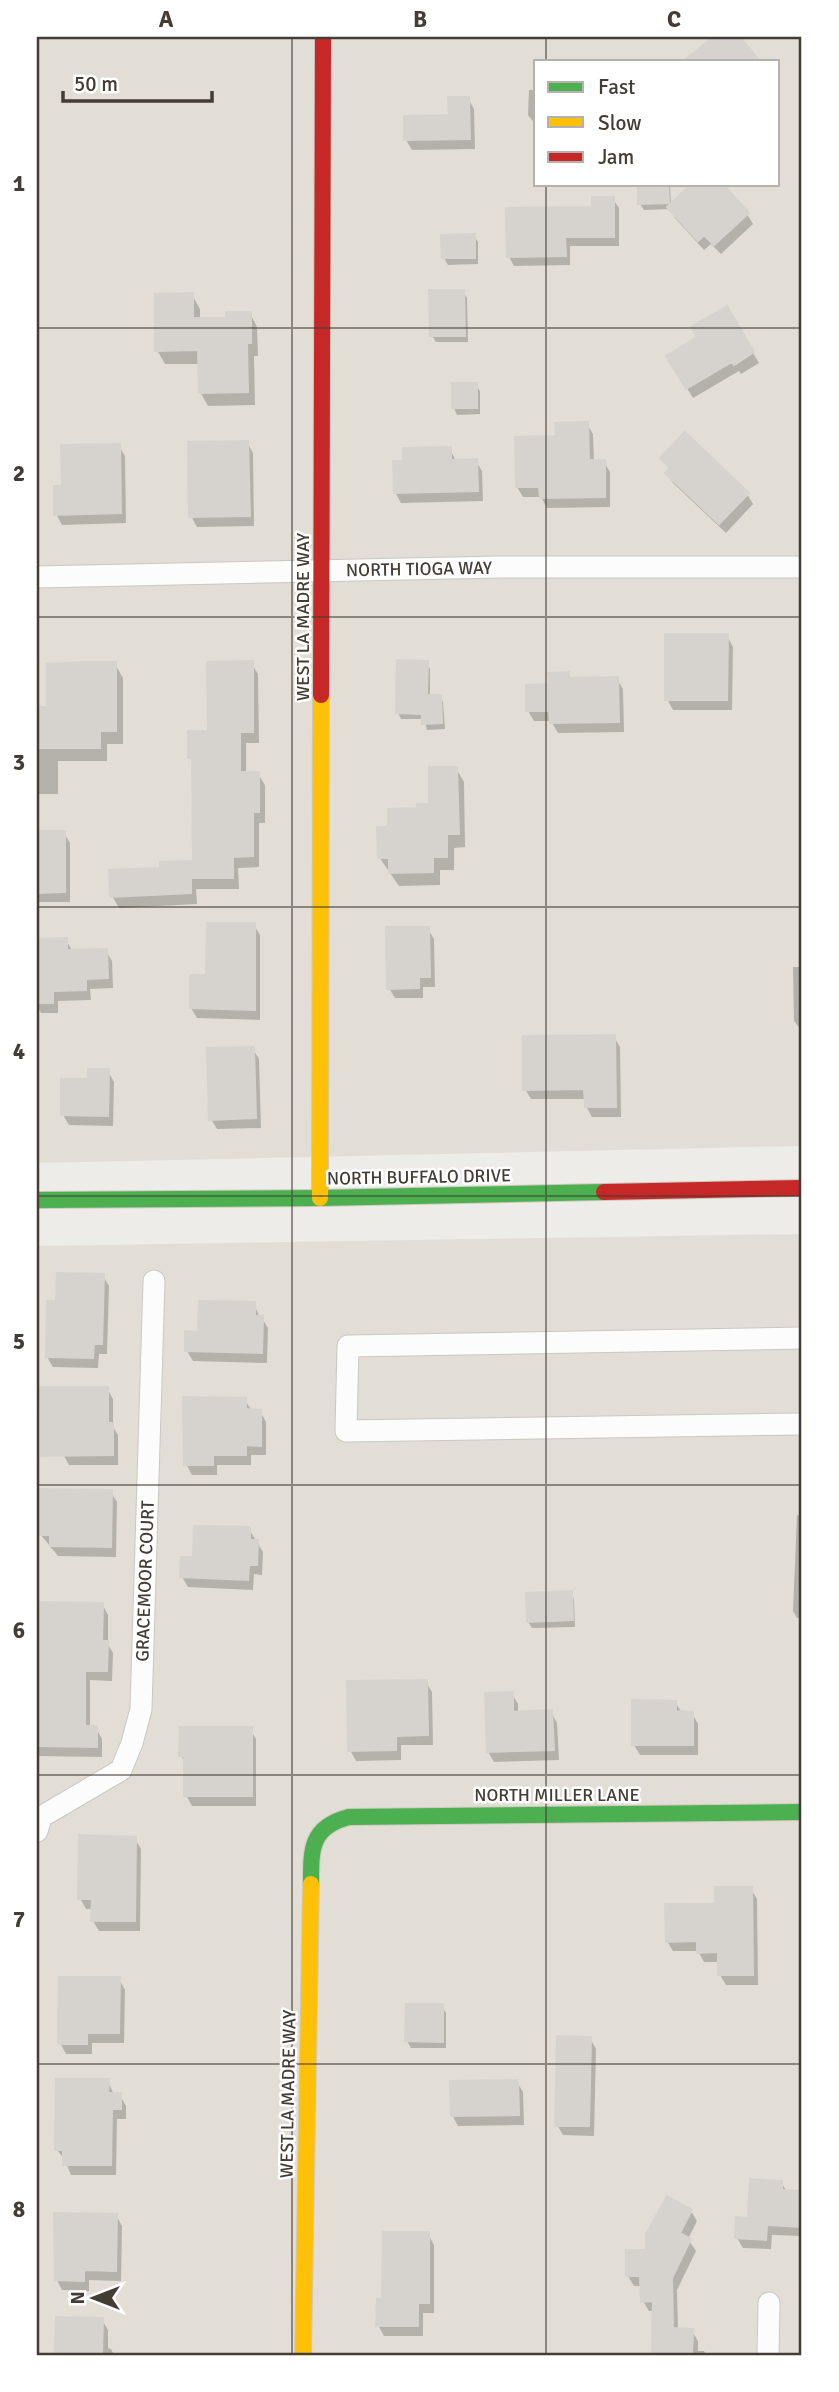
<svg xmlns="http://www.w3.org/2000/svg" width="839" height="2392" viewBox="0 0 839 2392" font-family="Signika,sans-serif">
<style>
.residential{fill:#e2ded5;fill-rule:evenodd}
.shadow{fill:#0003}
.building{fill:#d6d3cf;stroke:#d6d3ce;stroke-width:2}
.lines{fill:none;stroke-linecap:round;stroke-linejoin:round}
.street-casing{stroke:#cac8c4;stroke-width:23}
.fast-casing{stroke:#cdc9bf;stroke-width:18}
.slow-casing{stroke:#cdc9bf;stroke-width:18}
.jam-casing{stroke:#cdc9bf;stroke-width:18}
.street{stroke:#fcfcfc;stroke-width:21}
.fast{stroke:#4caf50;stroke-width:16}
.slow{stroke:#ffc107;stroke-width:16}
.jam{stroke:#c62828;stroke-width:16}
.grid{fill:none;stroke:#433d35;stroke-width:2;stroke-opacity:0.55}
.labels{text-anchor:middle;stroke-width:5;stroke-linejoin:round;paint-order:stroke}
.street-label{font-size:18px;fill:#433d35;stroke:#fff}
.neatline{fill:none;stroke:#433d35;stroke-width:2.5}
.grid-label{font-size:23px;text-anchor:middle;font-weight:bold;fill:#433d35}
</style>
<rect width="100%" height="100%" fill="#eeece8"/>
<path class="residential" d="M37 37H802V1146L37 1163ZM536 61H778V184H536Z
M802 1234V2355H37V1246Z"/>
<path class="shadow" d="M529 90H536V125L528 115Z
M468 98 474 109 475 149 412 150 406 140 450 117Z
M640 184H670L671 205 694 184H720L747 214 753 224 721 254 711 244 704 250 675 218 670 209 644 210 640 204Z
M613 199 619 208V246H570V265L514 266 509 257Z
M474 236 478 242V264L448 265 444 258Z
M463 292 467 298 468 342H436L432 336Z
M192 295 200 309V320L228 319 250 313 257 327 258 356H254L255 405 208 406 200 392V364H165L157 350Z
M726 308 759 363 741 374 739 371 693 398 668 357 699 338Z
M476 385 480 391V414L457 415 454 408Z
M587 424 593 434 594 462H604L610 472V507L547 508 541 497H523L517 487 558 438Z
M247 442 253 453 254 526 197 527 191 516Z
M119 446 125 456 126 523 62 525 56 514 64 487Z
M450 449 456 461H476L482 471 483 501 401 503 395 492 405 462Z
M662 459 747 494 753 504 726 533 673 483 667 473 670 470Z
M727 636 733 647 732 710H673L667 699Z
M251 663 258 674 259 743H246V774H258L265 785V823H259V867L238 868 239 889H196L197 904 119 908 112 896 162 870 194 863V765L190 757 209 733Z
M427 663 430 669V697H440L443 702 445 729 427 730 424 719H401L398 713Z
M115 664 123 678V744H107V761H58V794H37V708L49 709Z
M568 674 571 680 617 679 623 689 624 732 558 733 551 721H534L528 711 551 686Z
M456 768 464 782 465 847 454 848V870H440V885L399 886 379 857 419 810 431 805Z
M37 833H64L70 843V902H37Z
M254 925 260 935V1020L197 1018 191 1008 208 977Z
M428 929 434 939 435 987H423V998H395L389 988Z
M66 940 73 952 106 951 112 961 113 988 90 989 91 1000 58 1001V1013H41L37 1006V941Z
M793 967H802V1031L794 1021Z
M614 1037 620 1047 621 1117H592L586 1106V1099H531L525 1089Z
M253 1049 259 1059 261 1128 217 1129 211 1119Z
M108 1071 114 1082 113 1126 69 1125 63 1115 89 1081Z
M103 1276 109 1286 107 1354H99L98 1368 53 1367 47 1357 58 1303Z
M254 1304 260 1318H262L268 1328 267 1363 193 1361 187 1351 200 1333Z
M107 1388 113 1399V1427L118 1435V1465H69L64 1456H48L42 1446Z
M245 1400 252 1411H260L266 1422V1455H251V1465H217V1475H192L186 1464Z
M111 1492 117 1502 116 1557 58 1556 41 1535Z
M797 1515H802V1618H797L793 1611Z
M249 1529 263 1552 262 1575 254 1574 253 1590 188 1587 182 1577 195 1559Z
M571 1593 574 1599 575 1627 532 1628 528 1622Z
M38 1604H102L108 1615V1644L113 1653 112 1681 90 1680V1728H96L102 1739V1757L37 1756Z
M426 1682 432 1692 433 1745H401V1760L356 1761 350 1750Z
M512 1694 518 1704V1713L551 1712 557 1723 559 1760 494 1762 488 1752Z
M675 1702 682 1713H692L698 1724V1755H640L634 1745Z
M181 1729H250L256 1739V1806H192L186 1795V1764L181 1756Z
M135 1839 141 1849 140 1931H99L93 1921V1909H86L80 1898Z
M751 1889 757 1899 758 1985H726L720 1975V1962H704L698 1951H673L667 1941 717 1906Z
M119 1979 125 1990 124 2043H92V2054H66L60 2043Z
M442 2006 446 2013V2048H411L407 2041Z
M590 2038 596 2049 594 2136 563 2135 557 2125Z
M57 2080 108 2081 114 2095H120L126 2106V2119H117L116 2175H71L65 2160 57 2150Z
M517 2082 523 2092 524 2125 458 2126 452 2115Z
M781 2182 787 2192 802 2195V2236L772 2235 771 2249 743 2248 737 2238Z
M691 2211 697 2221 688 2239 696 2251 677 2290 678 2330 692 2331 698 2341V2351H704L706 2355H653L654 2311H649L643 2301 642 2286H634L628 2276 648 2252Z
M116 2215 122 2226 121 2281 89 2280V2291L62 2290 57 2280Z
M428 2234 434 2245V2313H423V2336H384L378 2325Z
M58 2319 102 2320 108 2330V2348L111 2349 114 2355H57Z"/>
<path class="building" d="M714 37H740L760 61H683Z
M448 97H469L470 139 404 140V116L449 115Z
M638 184H668L669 203 638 204Z
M691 184H723L749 213 714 245 704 235 698 241 667 207Z
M592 197H614V237H565L566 256 507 257 506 208 592 207Z
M475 234V258H442L441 235Z
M429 290H464L465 336H430Z
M193 293V318H226V312H251V343H247L248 392 199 393 198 350 155 351V294Z
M727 306 754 352 734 365 732 362 686 389 666 356 697 337 691 327Z
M452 383H477V408H452Z
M588 422 589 460H605V497L540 498 539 487H516L515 437 556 436 555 423Z
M685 432 749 493 719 524 665 473 670 468 660 458Z
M248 441 250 516 189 517 188 442Z
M120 444 121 513 54 515V486H62L61 445Z
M451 447V460L477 459 478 491 394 493 393 461H403V448Z
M665 634H728L727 700H665Z
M397 660 428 661 427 695H441L442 723 422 724V714L396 713Z
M253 661V732H240V772H259V812H253V856L233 857V878H191V893L110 897 109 870 160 868V862L193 861 192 758H188V731H208L207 662Z
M87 662H116V731H100V748H37V707H47V664Z
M569 672V678L618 677 619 722 550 723 549 711H526V685L549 684 548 673Z
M429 767H457L459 834H447V857H433V872L389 873V858H378L377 827H388V809L417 808V804H429Z
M37 831H65V892L37 893Z
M207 923H255V1010L190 1008V975H206Z
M386 927H429L430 977H419V988L387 989Z
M67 938V950L107 949 108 978 86 979V990L53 991V1003H37V939Z
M615 1035 616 1107H585L584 1089 523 1090V1036Z
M254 1047 256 1118 209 1120 207 1048Z
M88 1069H109L108 1116 61 1115V1079H88Z
M57 1273 104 1274 102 1344H94L93 1358 46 1357 47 1301H56Z
M199 1301 255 1302V1316H263L262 1353 185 1351V1331L198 1332Z
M40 1387H108V1423H113V1455L41 1456Z
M183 1397 246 1398V1409L261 1410V1446L246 1445V1455H213V1465H184Z
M40 1489 112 1490 111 1547 50 1546V1535H39Z
M194 1526 250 1527V1540H258L257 1565H249L248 1580 180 1577 181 1557H193Z
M572 1591 573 1620 527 1622 526 1593Z
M37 1602 103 1603 102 1641H108L107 1671H85V1726H97V1747L37 1746Z
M427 1680 428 1735 396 1736V1750L348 1751 347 1681Z
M513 1692V1712L552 1710 554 1750 487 1752 485 1693Z
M632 1700 676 1701V1711L693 1712V1745H632Z
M180 1727H252V1796H184V1756H179Z
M79 1835 136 1837 135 1921H91L92 1899H78Z
M715 1887H752L753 1975H718V1952L697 1953V1941L666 1942 665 1904H715Z
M59 1977H120L119 2033H87V2044H58Z
M406 2004H443V2042L405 2041Z
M557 2036 591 2037 589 2126H555Z
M56 2079H109L108 2093H121V2109H112L111 2165H63V2150H55Z
M518 2080 519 2115 451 2116 450 2081Z
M750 2179 782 2181V2190L802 2191 801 2227 767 2225 766 2240 735 2238 736 2217 748 2218Z
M667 2196 692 2210 680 2233 691 2239 672 2278 673 2328 693 2329 692 2355H652L653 2301 641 2302 640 2276H626V2250H646V2234Z
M54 2213 117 2214 116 2271 84 2270V2281L55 2280Z
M383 2232H429V2303H418V2326H376L377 2299H382Z
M56 2317 103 2318 102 2355H55Z"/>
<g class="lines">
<g class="street-casing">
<path id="street" d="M37 577 499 567H802
M802 1338 348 1346 346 1431 802 1424
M37 1831 41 1817 121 1770 132 1743 141 1709 154 1281
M768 2355 769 2303"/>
</g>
<g class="fast-casing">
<path id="fast" d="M37 1200 320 1198 604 1192
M311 1884C311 1850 310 1827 349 1817L802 1812"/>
</g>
<g class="slow-casing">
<path id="slow" d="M320 1198 321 695
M303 2355 311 1884"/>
</g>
<g class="jam-casing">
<path id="jam" d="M321 695 323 37
M604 1192 802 1188"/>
</g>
<use href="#street" class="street"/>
<use href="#fast" class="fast"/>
<use href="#slow" class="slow"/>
<use href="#jam" class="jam"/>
</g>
<path class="grid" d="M292 37V2355M546 37V61M546 184V2355M37 328H802M37 617H802M37 907H802M37 1196H802M37 1485H802M37 1775H802M37 2064H802"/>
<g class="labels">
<g class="street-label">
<text transform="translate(419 569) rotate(-1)" y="6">NORTH TIOGA WAY</text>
<text transform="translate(303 617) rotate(-90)" y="6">WEST LA MADRE WAY</text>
<text transform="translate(419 1177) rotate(-1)" y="6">NORTH BUFFALO DRIVE</text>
<text transform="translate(145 1581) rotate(-88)" y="6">GRACEMOOR COURT</text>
<text x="557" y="1801">NORTH MILLER LANE</text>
<text transform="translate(288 2094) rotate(-89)" y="6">WEST LA MADRE WAY</text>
</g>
</g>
<rect width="839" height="2392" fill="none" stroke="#ffffff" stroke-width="77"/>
<rect x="534" y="60" width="245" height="126" fill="#ffffff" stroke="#b4b1ae" stroke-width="2"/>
<rect x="548" y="82" width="35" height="10" fill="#4caf50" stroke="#b4b1ae" stroke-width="2"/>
<text x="598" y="94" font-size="21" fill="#433d35">Fast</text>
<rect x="548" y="117" width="35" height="10" fill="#ffc107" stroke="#b4b1ae" stroke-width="2"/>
<text x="598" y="130" font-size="21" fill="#433d35">Slow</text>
<rect x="548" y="152" width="35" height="10" fill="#c62828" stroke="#b4b1ae" stroke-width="2"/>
<text x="598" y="164" font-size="21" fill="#433d35">Jam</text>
<g transform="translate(94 2298) rotate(270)" stroke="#ffffff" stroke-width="5" paint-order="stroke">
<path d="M0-5L12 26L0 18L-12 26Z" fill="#433d35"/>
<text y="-10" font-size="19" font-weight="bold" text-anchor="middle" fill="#433d35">N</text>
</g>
<path d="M63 91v10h149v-10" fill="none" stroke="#433d35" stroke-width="3.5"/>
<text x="74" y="91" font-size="21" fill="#433d35" stroke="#ffffff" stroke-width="5" paint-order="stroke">50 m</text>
<rect x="38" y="38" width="762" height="2316" class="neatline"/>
<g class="grid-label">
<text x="166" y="27">A</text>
<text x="420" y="27">B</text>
<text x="674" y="27">C</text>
<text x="19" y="191">1</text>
<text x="19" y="481">2</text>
<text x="19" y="770">3</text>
<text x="19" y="1059">4</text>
<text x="19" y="1349">5</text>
<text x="19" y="1638">6</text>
<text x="19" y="1927">7</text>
<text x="19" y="2217">8</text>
</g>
</svg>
